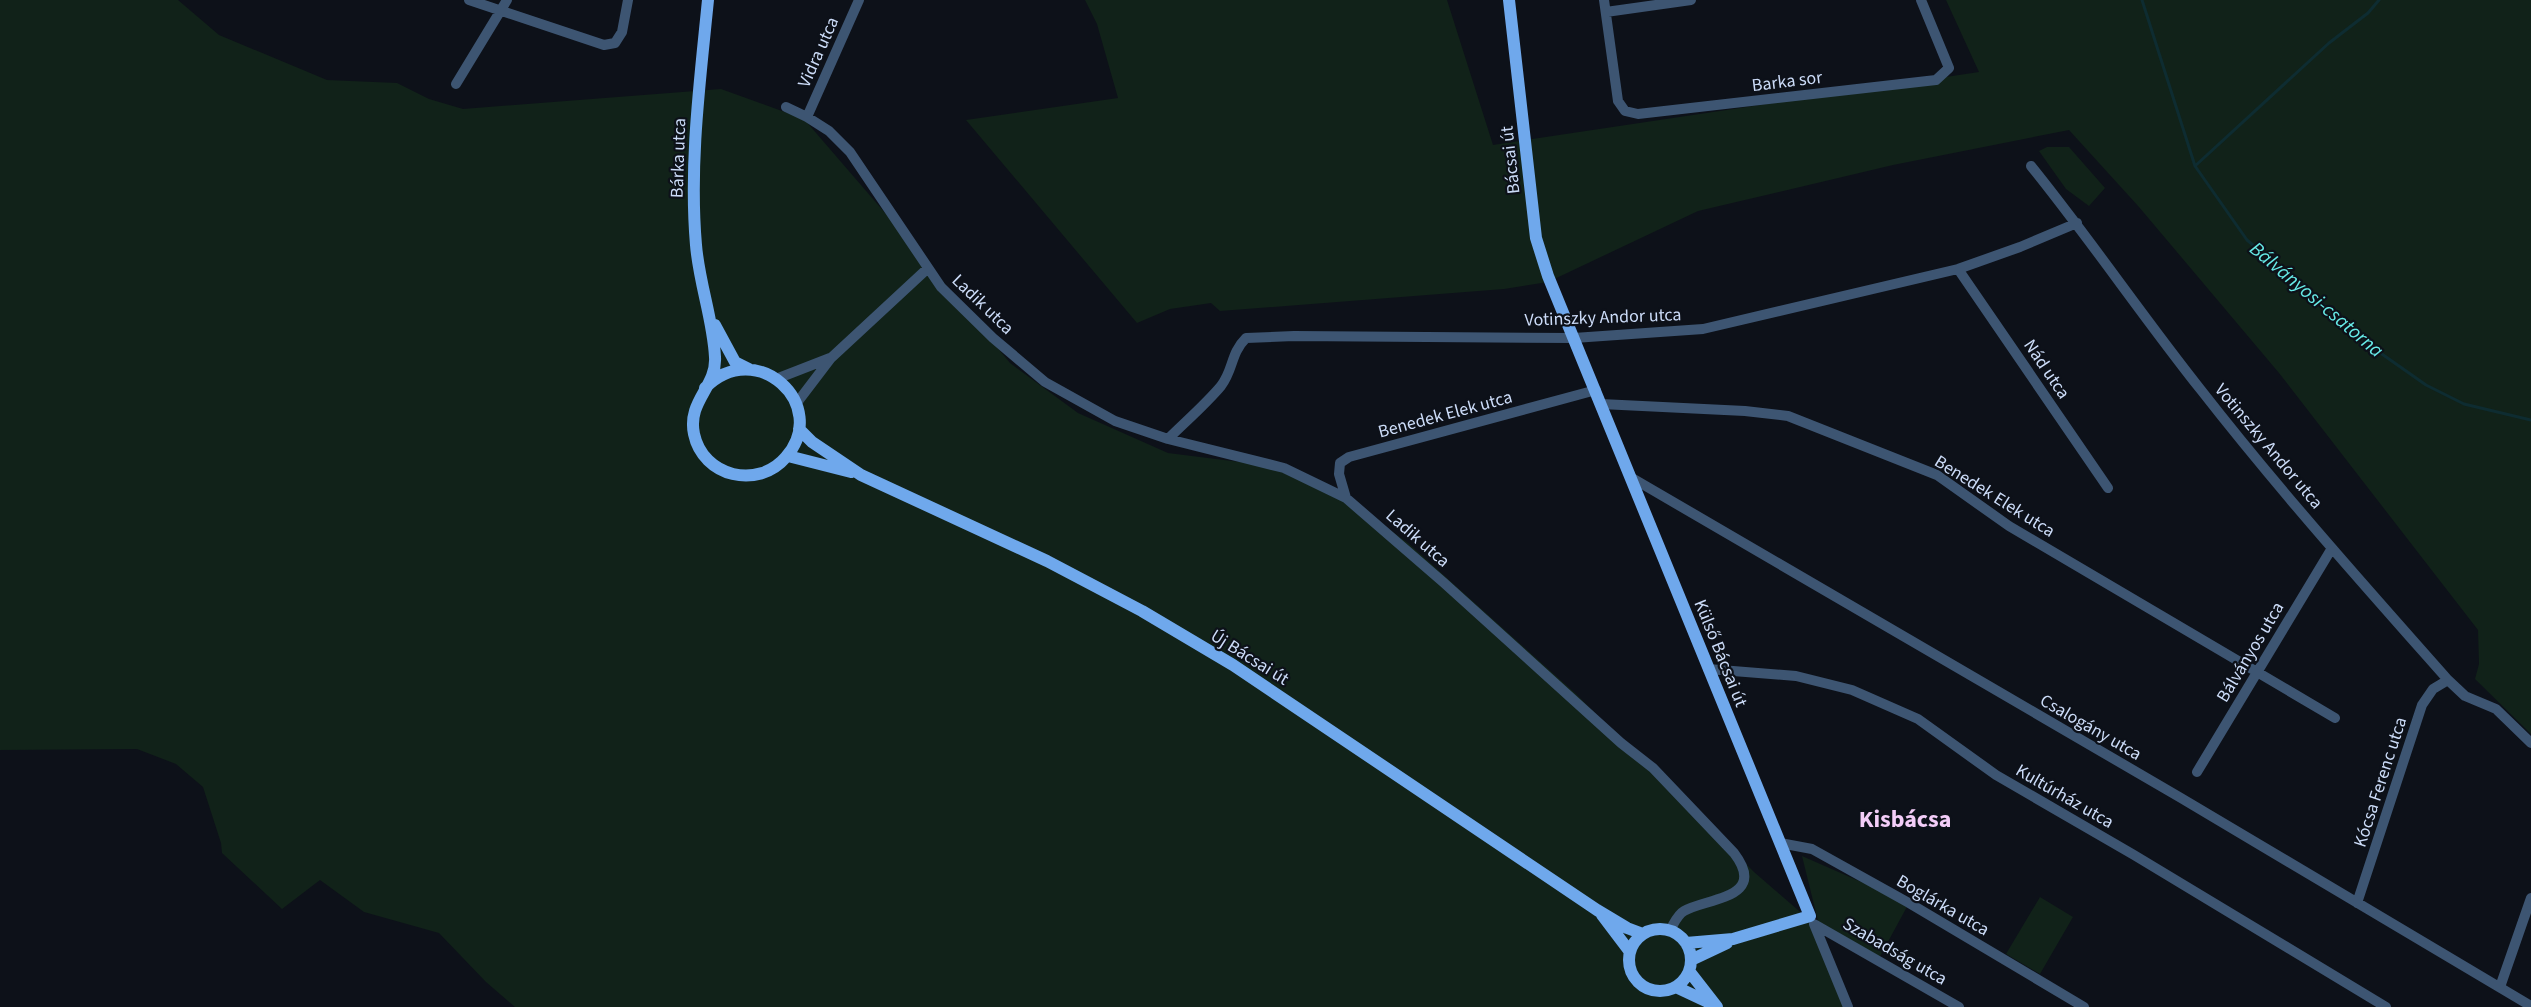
<svg xmlns="http://www.w3.org/2000/svg" width="2531" height="1007" viewBox="0 0 2531 1007" font-family="'Source Sans 3',sans-serif">
<style>
.green{fill:#112219}
.lines{fill:none;stroke-linecap:round;stroke-linejoin:round}
.stream{stroke:#0e2c31;stroke-width:3}
.street{stroke:#3d5572;stroke-width:10}
.secondary{stroke:#6fa8ec;stroke-width:12}
.labels{text-anchor:middle;stroke-width:4.5;stroke-linejoin:round;paint-order:stroke}
.street-label{font-size:18px;fill:#ccdcf8;stroke:#0d1119}
.water-label{font-size:20px;font-style:italic;fill:#67ebe8;stroke:#0d1119}
.district-label{font-size:24px;font-weight:bold;fill:#f3cdf8;stroke:#0d1119}
</style>
<rect width="100%" height="100%" fill="#0d1119"/>
<path class="green" d="M0 0H178L219 35 327 80 397 83 429 99 463 109 721 89 804 119 917 250 1010 363 1078 413 1168 453 1264 465 1345 497 1408 543 1575 693 1754 872 1820 929 1802 856 1909 903 1877 962 1822 932 1851 1007H515L486 982 439 933 364 912 320 880 282 909 222 853 221 843 203 787 176 764 137 749 0 750Z
M1085 0H1447L1493 145 1979 72 1946 0H2531V734L2475 679 2479 664 2478 630 2279 373 2139 207 2069 130 1893 165 1698 211 1548 282 1504 289 1220 311 1211 303 1170 309 1137 323 966 120 1118 98 1097 24Z
M2047 147H2069L2105 188 2089 206 2066 189 2039 151Z
M2040 897 2073 917 2040 974 2006 954Z"/>
<g class="lines">
<path class="stream" d="M2142 0 2195 166 2247 240 2379 352 2426 385 2464 404 2531 420
M2195 166 2329 43 2368 13 2379 0"/>
<path class="street" d="M469 0 604 45 615 43 622 32 628 0
M1604 0 1618 101 1625 111 1638 114 1936 80 1949 68 1921 0
M1606 12 1691 0
M456 84 507 0
M786 107 807 117 829 131 850 152 941 287 993 338 1045 382 1115 421 1168 439 1284 468 1346 498 1443 582 1621 743 1653 768 1734 853C1769 899 1706 898 1684 911 1677 915 1674 924 1670 930
M807 117 859 0
M2031 166C2090 239 2143 317 2201 390 2279 490 2364 585 2448 680L2465 696 2496 709 2531 743
M1958 269 2108 488
M776 379 830 358
M796 404 831 358 927 269
M1601 404 1745 411 1788 416 1937 475 2009 526 2335 718
M1168 439C1185 422 1205 405 1221 386 1234 369 1230 354 1246 338L1294 336 1574 338 1703 329 1958 269 2020 247 2077 223
M1632 478 2181 798 2531 1006
M1346 498 1339 474 1340 463 1349 457 1596 390
M1708 669 1796 676 1852 690 1918 719 1996 775 2134 855 2386 1007
M2197 772 2332 548
M1780 843 1812 849 1909 903 2084 1007
M2357 903 2422 705 2433 689 2448 680
M1814 924 1959 1007
M1814 924 1848 1007
M2500 987 2531 898"/>
<path class="secondary" d="M1509 0 1536 238 1548 276 1810 916 1733 939 1686 943
M715 325 735 362 749 369
M705 388C756 336 831 405 786 457 758 490 703 477 694 434 687 401 717 387 715 357 713 319 699 283 696 245 689 164 700 81 708 0
M799 429 812 442 861 475 1047 561 1142 611 1233 665 1597 910 1627 928 1643 934
M788 456 851 472
M1602 915 1630 952
M1629 960a31 31 0 1 1 62 0a31 31 0 1 1-62 0Z
M1691 960 1727 943
M1689 971 1717 1007
M1676 987 1710 1003"/>
</g>
<g class="labels">
<g class="street-label">
<text transform="translate(818 52) rotate(-66)" y="6">Vidra utca</text>
<text transform="translate(1787 81) rotate(-7)" y="6">Barka sor</text>
<text transform="translate(678 158) rotate(-88)" y="6">Bárka utca</text>
<text transform="translate(1510 160) rotate(-96)" y="6">Bácsai út</text>
<text transform="translate(983 304) rotate(44)" y="6">Ladik utca</text>
<text transform="translate(1603 317) rotate(-2)" y="6">Votinszky Andor utca</text>
<text transform="translate(2047 369) rotate(56)" y="6">Nád utca</text>
<text transform="translate(1445 414) rotate(-15)" y="6">Benedek Elek utca</text>
<text transform="translate(2269 446) rotate(50)" y="6">Votinszky Andor utca</text>
<text transform="translate(1995 496) rotate(32)" y="6">Benedek Elek utca</text>
<text transform="translate(1418 538) rotate(41)" y="6">Ladik utca</text>
<text transform="translate(2250 652) rotate(-59)" y="6">Bálványos utca</text>
<text transform="translate(1721 653) rotate(68)" y="6">Külső Bácsai út</text>
<text transform="translate(1250 657) rotate(32)" y="6">Új Bácsai út</text>
<text transform="translate(2091 727) rotate(30)" y="6">Csalogány utca</text>
<text transform="translate(2380 782) rotate(-72)" y="6">Kócsa Ferenc utca</text>
<text transform="translate(2065 796) rotate(30)" y="6">Kultúrház utca</text>
<text transform="translate(1943 905) rotate(30)" y="6">Boglárka utca</text>
<text transform="translate(1895 951) rotate(30)" y="6">Szabadság utca</text>
</g>
<g class="water-label">
<text transform="translate(2317 299) rotate(40)" y="7">Bálványosi-csatorna</text>
</g>
<g class="district-label">
<text x="1905" y="827">Kisbácsa</text>
</g>
</g>
</svg>
